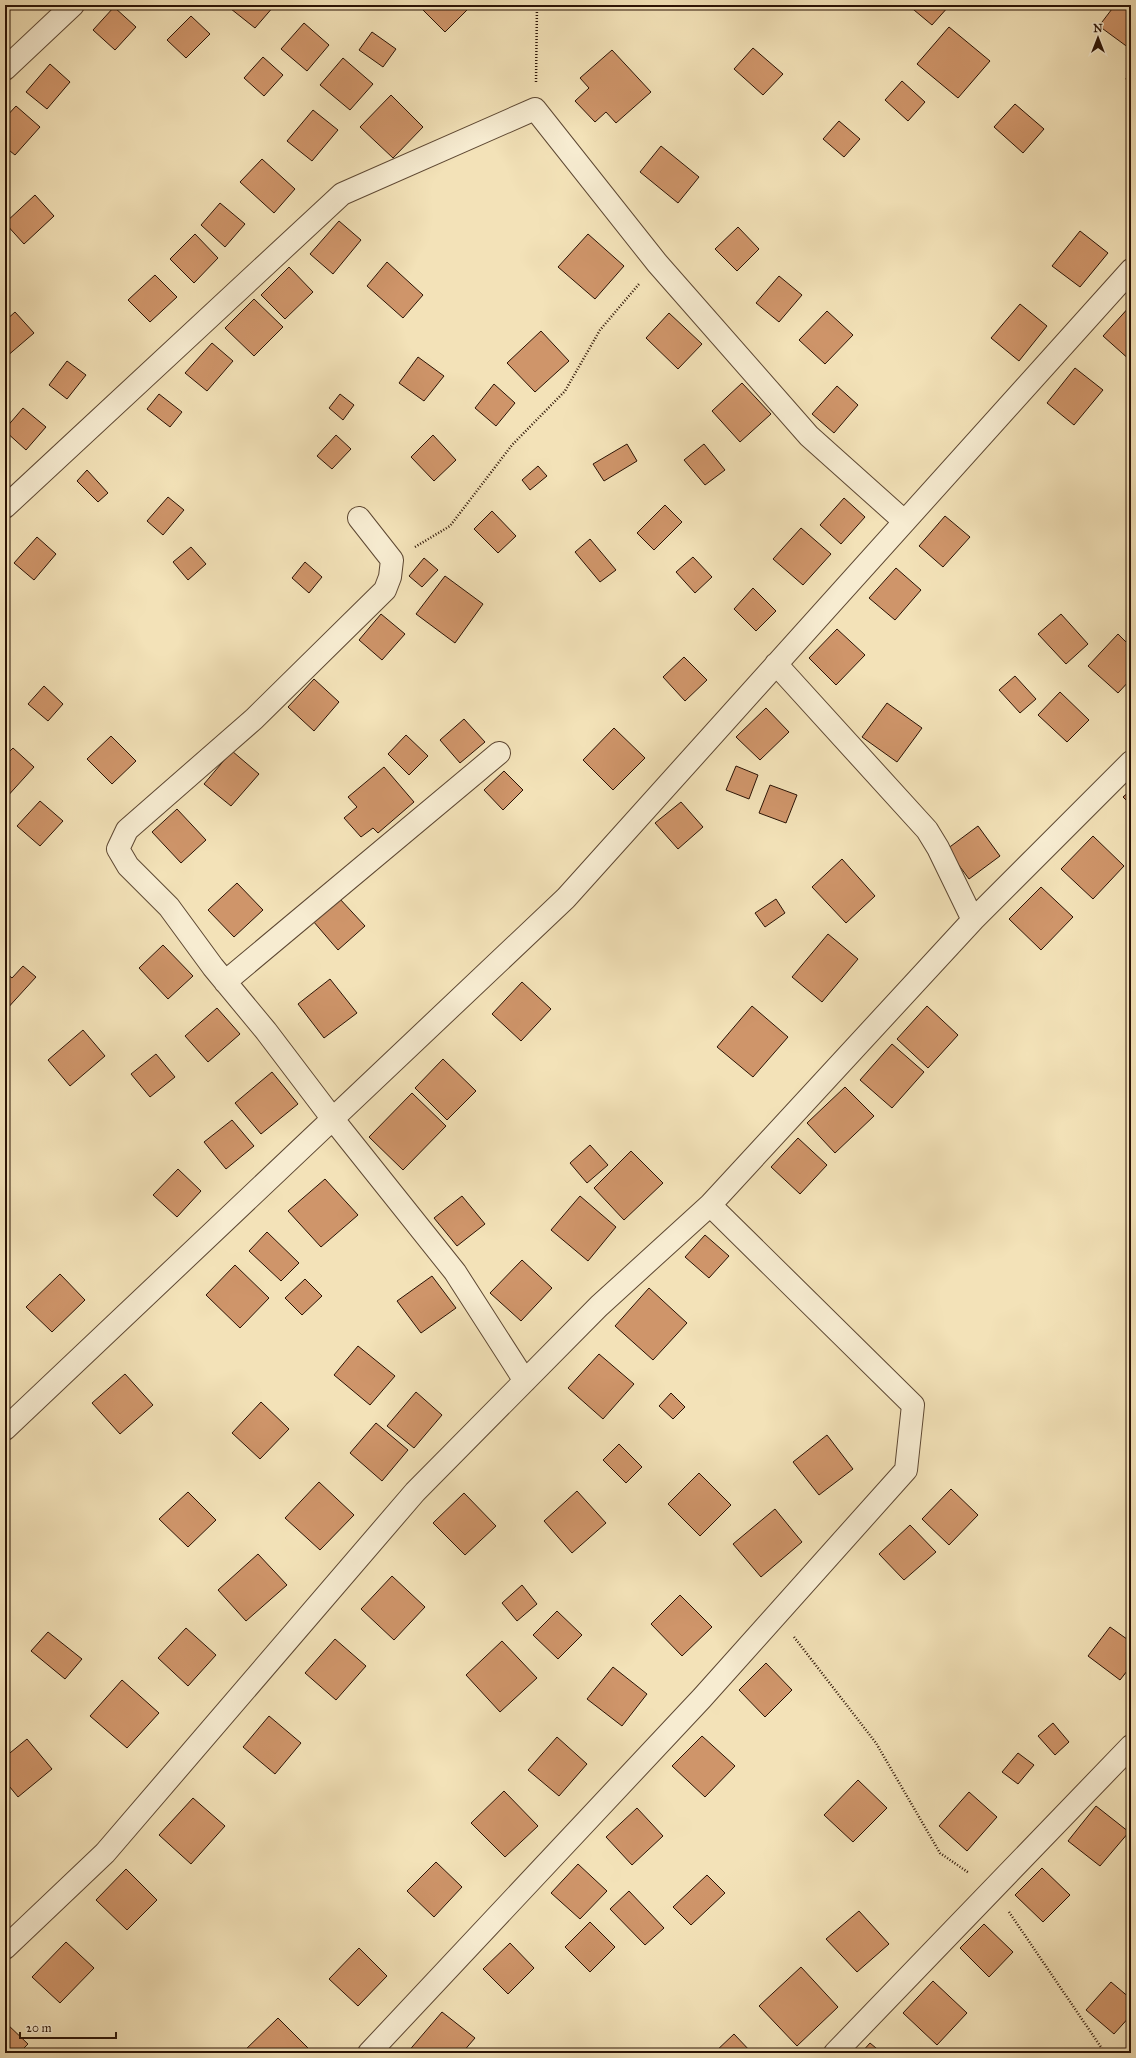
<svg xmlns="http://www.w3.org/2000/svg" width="1136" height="2058" viewBox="0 0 1136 2058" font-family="'IM FELL Great Primer',serif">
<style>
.building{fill:#cf956a;stroke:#2b1305}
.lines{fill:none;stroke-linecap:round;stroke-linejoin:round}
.minor-casing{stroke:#5d4732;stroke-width:24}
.path{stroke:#2b1305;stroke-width:2.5;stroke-dasharray:1 2;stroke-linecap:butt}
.minor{stroke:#f7ecd1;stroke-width:22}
</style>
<rect width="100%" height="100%" fill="#f3e2b8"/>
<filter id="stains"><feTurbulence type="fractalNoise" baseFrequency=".005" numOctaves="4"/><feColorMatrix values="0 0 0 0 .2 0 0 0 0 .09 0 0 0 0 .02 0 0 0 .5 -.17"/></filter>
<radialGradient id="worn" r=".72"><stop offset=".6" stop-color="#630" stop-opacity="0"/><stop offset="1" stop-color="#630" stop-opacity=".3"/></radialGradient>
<path class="building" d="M226 5H273L274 6 255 28Z
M428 5H469L470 7 445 32 423 10Z
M908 5H948L949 6 932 25Z
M1115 5H1131V46L1129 48 1099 26Z
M114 7 136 27 115 50 93 30Z
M191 16 210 34 186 58 167 40Z
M304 23 329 45 307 71 281 49Z
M949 27 990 61 958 98 917 64Z
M372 32 396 49 383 67 359 50Z
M753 48 783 74 763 95 734 69Z
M612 50 651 92 616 123 606 112 595 122 575 101 589 88 580 78Z
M263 57 283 75 264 96 244 78Z
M343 58 373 84 350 110 320 85Z
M50 64 70 82 47 109 26 92Z
M1131 77V100L1126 78Z
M902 81 925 102 908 121 885 100Z
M391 95 423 127 393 158 360 127Z
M1015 104 1044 129 1023 153 994 127Z
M16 106 40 127 15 155 5 147V118Z
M313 110 338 130 312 161 287 141Z
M839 121 860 139 844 157 823 139Z
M661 146 699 177 678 203 640 172Z
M262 159 295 189 274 213 240 182Z
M35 195 54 216 24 244 5 223Z
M220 203 245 224 225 247 201 225Z
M339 221 361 240 333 274 310 254Z
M738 227 759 249 737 271 715 249Z
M1080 231 1108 253 1080 287 1052 266Z
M195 234 218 258 194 283 170 259Z
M588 234 624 266 595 299 558 267Z
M387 262 423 295 403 318 367 286Z
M289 267 313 292 285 319 261 295Z
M155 275 177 297 150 322 128 300Z
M779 276 802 295 779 322 756 303Z
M254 299 283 327 254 356 225 328Z
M1020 304 1047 326 1019 361 991 338Z
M1131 305V361L1103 336Z
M827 311 853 335 825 364 799 340Z
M15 312 34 333 6 357 5 321Z
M669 313 702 344 678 369 646 338Z
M541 331 569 361 535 392 507 363Z
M212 343 233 361 207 391 185 373Z
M418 357 444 376 424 401 399 383Z
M67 361 86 375 67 399 49 385Z
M1075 368 1103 390 1074 425 1047 403Z
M742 383 771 414 740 442 712 411Z
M494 384 515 403 496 426 475 408Z
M837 386 858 405 834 433 812 414Z
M159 394 182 412 170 427 147 409Z
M340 394 354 405 343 420 329 408Z
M23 408 46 427 26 450 5 431V429Z
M336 435 351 449 332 469 317 456Z
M433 435 456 460 434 481 411 457Z
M627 444 637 461 604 481 593 464Z
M704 444 725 470 705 485 684 460Z
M538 466 547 476 530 490 522 480Z
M87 470 108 493 98 502 77 481Z
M168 497 184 510 163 535 147 521Z
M844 498 865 517 841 544 820 525Z
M665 505 682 522 654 550 637 533Z
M492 511 516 536 498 553 474 529Z
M945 516 970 537 943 567 919 546Z
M801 528 831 554 803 585 773 559Z
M37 537 56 554 34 580 14 563Z
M590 539 616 570 600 582 575 552Z
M191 547 206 564 188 580 173 562Z
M693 557 712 577 695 593 676 572Z
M424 558 438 570 422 587 409 576Z
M305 562 322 577 309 593 292 578Z
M896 568 921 590 895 620 869 598Z
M445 576 483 604 455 643 416 614Z
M753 588 776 611 756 631 734 609Z
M381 614 405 634 382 660 359 640Z
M1061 614 1088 644 1066 664 1038 634Z
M837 629 865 655 836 685 809 658Z
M1118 634 1131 647V679L1118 693 1088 666Z
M684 657 707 680 685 701 663 677Z
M1015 676 1036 699 1020 713 999 690Z
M314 679 339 702 314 731 288 707Z
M44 686 63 704 48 721 28 704Z
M1060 692 1089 720 1067 742 1038 715Z
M887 703 922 728 897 762 862 737Z
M766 708 789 732 760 760 736 737Z
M464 719 485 742 460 763 440 740Z
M614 728 645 758 613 790 583 760Z
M406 735 428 756 409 775 388 754Z
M111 736 136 761 112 784 87 759Z
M13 748 34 767 5 799V756Z
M232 751 259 774 231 806 204 784Z
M736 766 758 775 749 799 726 790Z
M384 767 414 802 378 833 373 828 361 837 344 818 357 807 348 797Z
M504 771 523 790 503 810 484 790Z
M770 785 797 795 786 823 759 813Z
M1131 790V805L1123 797Z
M40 801 63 821 40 846 17 826Z
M681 802 703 827 678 849 655 823Z
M177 809 206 840 181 863 152 832Z
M978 826 1000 856 969 879 947 849Z
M1093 836 1124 866 1093 899 1061 869Z
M842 859 875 896 846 923 812 887Z
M237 883 263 910 234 937 208 910Z
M1041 887 1073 917 1041 950 1009 919Z
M339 898 365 926 338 950 313 921Z
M776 899 785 913 765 927 755 913Z
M828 934 858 959 822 1002 792 977Z
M163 945 193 976 168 999 139 968Z
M23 966 36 977 5 1011V972L12 978Z
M330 979 357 1013 324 1038 298 1004Z
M522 982 551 1009 521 1041 492 1014Z
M752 1006 788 1037 753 1077 717 1047Z
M927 1006 958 1035 928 1068 897 1039Z
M217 1008 240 1034 208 1062 185 1036Z
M83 1030 105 1056 70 1086 48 1060Z
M892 1044 924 1072 892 1108 860 1080Z
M156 1054 175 1077 150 1097 131 1074Z
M443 1059 476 1091 447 1120 415 1088Z
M272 1072 298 1104 261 1134 235 1103Z
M845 1087 874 1116 835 1153 807 1123Z
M412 1093 446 1126 403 1170 369 1137Z
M232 1120 254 1146 226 1169 204 1142Z
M798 1138 827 1165 800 1194 771 1167Z
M590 1145 608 1165 587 1183 570 1163Z
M631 1151 663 1183 624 1220 594 1188Z
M178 1169 201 1191 177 1217 153 1195Z
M325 1179 358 1215 321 1247 288 1211Z
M462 1196 485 1224 457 1246 434 1218Z
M580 1196 616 1227 588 1261 551 1230Z
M267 1232 299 1263 281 1281 249 1251Z
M705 1235 729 1256 709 1278 685 1257Z
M522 1260 552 1288 521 1321 490 1293Z
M235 1265 269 1298 240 1328 206 1295Z
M60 1274 85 1300 52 1332 26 1307Z
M432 1276 456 1308 421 1333 397 1301Z
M305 1279 322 1296 302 1315 285 1298Z
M649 1288 687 1323 653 1360 615 1326Z
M358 1346 395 1376 370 1405 334 1375Z
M599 1354 634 1384 603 1419 568 1388Z
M125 1374 153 1405 120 1434 92 1403Z
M416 1392 442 1415 414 1448 387 1426Z
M671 1393 685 1407 673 1419 659 1406Z
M261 1402 289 1429 260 1459 232 1433Z
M376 1423 408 1450 382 1481 350 1453Z
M827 1435 853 1469 819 1495 793 1462Z
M619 1444 642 1467 626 1483 603 1460Z
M699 1473 731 1505 700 1536 668 1504Z
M319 1482 354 1515 320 1550 285 1518Z
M951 1489 978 1515 949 1545 922 1519Z
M577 1491 606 1523 572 1553 544 1521Z
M188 1492 216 1520 188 1547 159 1519Z
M464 1493 496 1526 465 1555 433 1523Z
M775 1509 802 1542 761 1577 733 1544Z
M910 1525 936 1552 904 1580 879 1554Z
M258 1554 287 1585 246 1621 218 1590Z
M392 1576 425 1607 394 1640 361 1609Z
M522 1585 537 1604 517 1621 502 1603Z
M680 1595 712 1627 682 1656 651 1624Z
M557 1611 582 1635 558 1659 533 1635Z
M1110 1627 1131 1642V1666L1120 1680 1088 1656Z
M186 1628 216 1655 188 1686 158 1658Z
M48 1632 82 1659 65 1679 31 1651Z
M335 1639 366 1666 336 1700 305 1673Z
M502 1641 537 1678 500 1712 466 1675Z
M766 1663 792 1690 765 1717 739 1690Z
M613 1667 647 1694 622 1726 587 1699Z
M122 1680 159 1713 127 1748 90 1716Z
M269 1716 301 1743 275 1774 243 1747Z
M1053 1723 1069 1742 1055 1755 1038 1736Z
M702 1736 735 1766 705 1797 672 1766Z
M557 1737 587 1764 559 1796 528 1770Z
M27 1739 52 1769 18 1797 5 1781V1757Z
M1018 1753 1034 1765 1018 1784 1002 1772Z
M858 1780 887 1808 853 1842 824 1815Z
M504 1791 538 1826 505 1857 471 1823Z
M969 1792 997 1817 967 1851 939 1826Z
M193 1798 225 1826 191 1864 159 1835Z
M1096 1806 1129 1832 1100 1866 1068 1841Z
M637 1808 663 1836 632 1865 606 1837Z
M436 1862 462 1887 434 1917 407 1891Z
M578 1864 607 1891 580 1919 551 1893Z
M1042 1868 1070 1895 1043 1922 1015 1895Z
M126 1869 157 1900 127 1930 96 1900Z
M707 1875 725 1893 691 1925 673 1907Z
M629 1891 664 1928 645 1945 610 1909Z
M859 1911 889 1944 857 1972 826 1939Z
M590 1922 615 1947 590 1972 565 1947Z
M984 1924 1013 1952 989 1977 960 1948Z
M66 1942 94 1968 60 2003 32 1977Z
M510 1943 534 1968 508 1994 483 1969Z
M359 1948 387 1976 358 2006 329 1979Z
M801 1967 838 2007 797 2046 759 2006Z
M933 1981 967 2013 937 2045 903 2013Z
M1111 1982 1131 1999V2015L1114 2034 1086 2010Z
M442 2012 475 2038 462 2053H407Z
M278 2018 313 2053H242Z
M5 2022 28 2044 19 2053H5Z
M734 2034 752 2053H714Z
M870 2043 882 2053H861Z"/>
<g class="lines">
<g class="minor-casing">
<path id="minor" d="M5 69 73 5
M5 507 342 194 535 109 657 263 809 436 904 521
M359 518 392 560 390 577 385 590 254 719 127 830 118 849 128 866 169 907 213 967 266 1031 332 1118 455 1272 525 1381
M776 664 927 830 938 848 973 920
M225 982 499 753
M5 1429 566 898 1131 270
M5 1948 105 1853 415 1492 599 1306 710 1205 973 920 1131 762
M369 2053 702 1698 906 1470 913 1405 710 1205
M835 2053 1131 1746"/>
</g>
<path class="path" d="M536 82 537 5
M415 547 450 526 512 445 565 391 600 330 639 284
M794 1637 876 1743 940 1853 969 1873
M1009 1912 1105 2053"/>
<use href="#minor" class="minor"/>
</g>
<rect width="1136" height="2058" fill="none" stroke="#f3e2b8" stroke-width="20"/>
<rect x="6" y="6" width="1124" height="2046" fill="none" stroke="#2b1305" stroke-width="2"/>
<rect x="10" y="10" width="1116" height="2038" fill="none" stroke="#2b1305"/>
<g transform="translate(1098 38)" stroke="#f7ecd1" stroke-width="3" paint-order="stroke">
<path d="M0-3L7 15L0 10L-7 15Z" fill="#2b1305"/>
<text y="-6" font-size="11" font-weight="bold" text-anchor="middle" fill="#2b1305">N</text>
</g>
<path d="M20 2032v6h96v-6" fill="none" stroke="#2b1305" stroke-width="2"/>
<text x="26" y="2032" font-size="12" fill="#2b1305" stroke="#f7ecd1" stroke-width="3" paint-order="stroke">20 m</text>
<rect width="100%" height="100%" filter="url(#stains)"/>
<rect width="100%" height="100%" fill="url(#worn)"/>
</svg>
